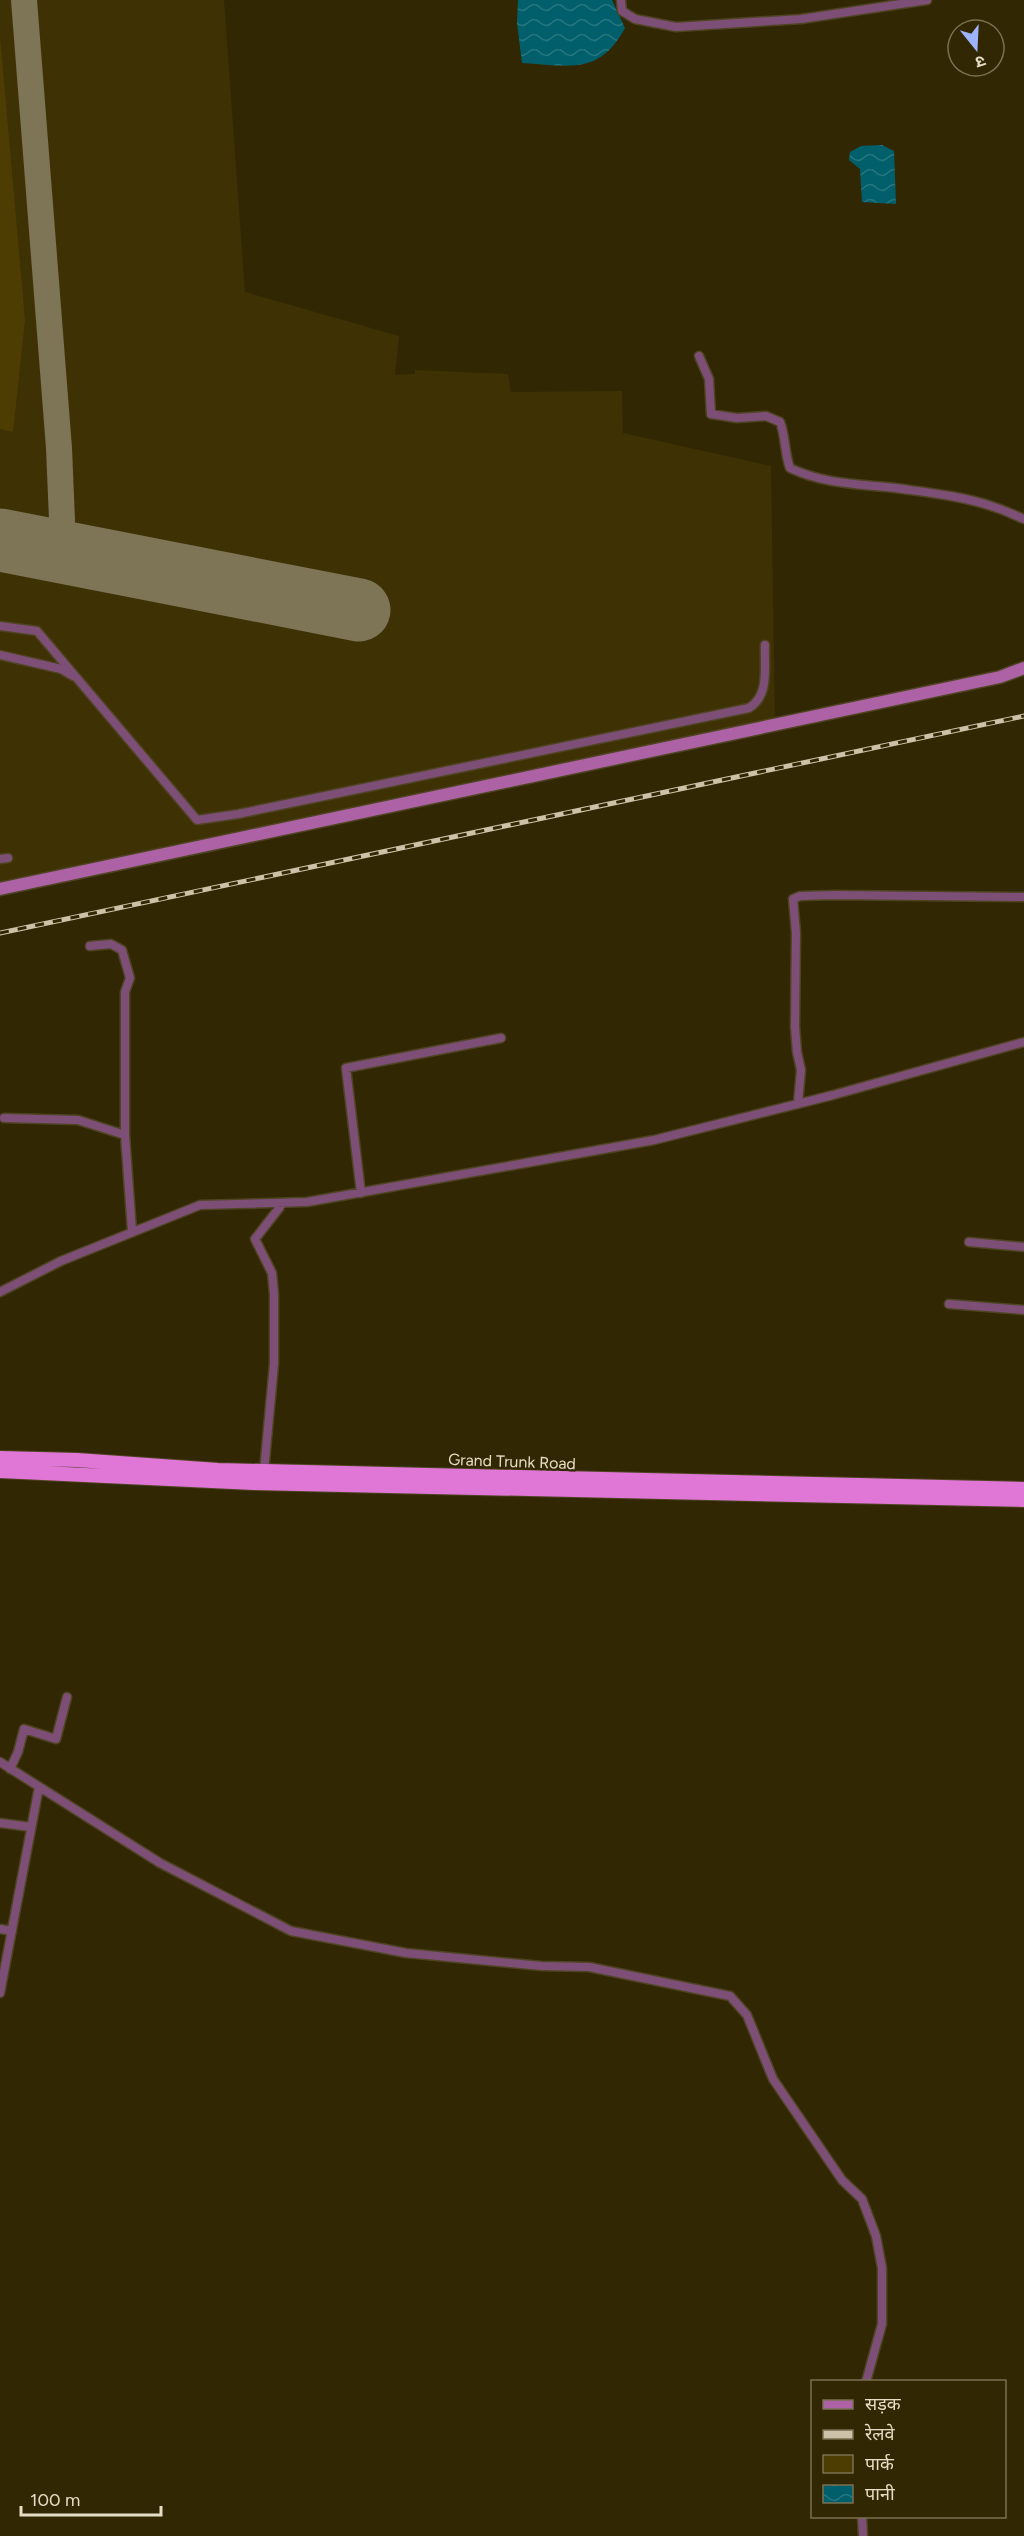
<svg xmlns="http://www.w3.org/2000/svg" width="1024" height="2536" viewBox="0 0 1024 2536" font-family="Figtree,'Noto Sans Devanagari',sans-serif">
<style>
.built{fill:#3e3104}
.green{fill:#4e3d02}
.water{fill:url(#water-waves)}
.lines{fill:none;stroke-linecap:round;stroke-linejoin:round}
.taxiway{stroke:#7e7456;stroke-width:26}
.runway{stroke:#7e7456;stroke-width:63}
.minor-casing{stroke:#4f4422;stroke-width:11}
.secondary-casing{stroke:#4f4422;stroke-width:15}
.trunk-casing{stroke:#4f4422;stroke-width:16}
.minor{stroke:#7d4f77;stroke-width:8}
.secondary{stroke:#ac62a4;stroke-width:12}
.trunk{stroke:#e077d6;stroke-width:14}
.rail-casing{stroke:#cbc2a8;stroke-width:5}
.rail{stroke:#322703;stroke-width:3;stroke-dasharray:9;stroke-linecap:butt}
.labels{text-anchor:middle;stroke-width:4.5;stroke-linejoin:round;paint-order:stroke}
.street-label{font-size:16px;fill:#e6ddc5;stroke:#322703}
</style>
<defs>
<pattern id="water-waves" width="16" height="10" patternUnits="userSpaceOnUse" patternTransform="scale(1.5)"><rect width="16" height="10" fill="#015f6b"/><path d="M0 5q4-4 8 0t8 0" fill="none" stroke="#26767f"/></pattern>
</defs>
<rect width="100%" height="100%" fill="#322703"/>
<path class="built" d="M0 0H224L245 292 399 336 395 375 415 374V370L508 374 511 392 622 391 623 433 771 466 775 723 0 884Z"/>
<path class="green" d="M0 36 25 320 13 432 0 429Z"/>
<path class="water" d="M518 0H612L625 28C600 75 570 66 522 63L517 23Z
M882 145 894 151 896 204 862 202 860 169 849 160 850 152 861 146Z"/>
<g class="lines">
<path class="taxiway" d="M24 0 59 448 62 520 56 550"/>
<path class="runway" d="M0 540 359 610"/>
<g class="minor-casing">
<path id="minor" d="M621 0 622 11 635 19 676 27 801 19 927 0
M699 356 709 379 711 414 737 418 766 416 780 422C786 437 784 452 790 468 825 485 864 484 903 489 932 493 966 497 994 507 1004 510 1014 515 1024 519
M0 626 37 631 197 820 238 814 749 708C770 695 764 668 765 645
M0 655 61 669 73 676
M0 859 8 858
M90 946 111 944 122 950 130 978 125 992V1135
M798 1103 801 1070 797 1052 795 1027 796 933 793 899 800 896 835 895 1024 897
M4 1118 78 1120 125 1135 132 1231
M361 1193 346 1068 501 1038
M969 1242 1024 1247
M0 1292 61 1261 200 1205 307 1202 654 1140 833 1095 1024 1042
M949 1304 1024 1310
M264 1471 274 1364V1294L272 1273 255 1239 283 1203
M0 1762 160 1863 291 1931 406 1953 542 1966 589 1967 730 1996 747 2015 773 2079 842 2180 862 2199 876 2236 882 2268V2324L866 2382
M10 1769 18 1752 24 1729 56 1739 67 1697
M0 1823 31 1827
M0 1929 12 1931
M0 1993 39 1787
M862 2516 863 2536"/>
</g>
<g class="secondary-casing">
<path id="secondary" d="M0 889 1000 677 1024 668"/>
</g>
<g class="trunk-casing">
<path id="trunk" d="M0 1458 77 1460 218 1470 1024 1489
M0 1471 254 1483 1024 1500"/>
</g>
<use href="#minor" class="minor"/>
<use href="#secondary" class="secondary"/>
<use href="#trunk" class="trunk"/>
<g class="rail-casing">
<path id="rail" d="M0 933 1024 716"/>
</g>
<use href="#rail" class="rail"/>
</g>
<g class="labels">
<g class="street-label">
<text transform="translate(512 1461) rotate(2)" y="6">Grand Trunk Road</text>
</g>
</g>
<rect x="811" y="2380" width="195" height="138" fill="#322703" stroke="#7a7051" stroke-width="1.5"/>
<rect x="823" y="2400" width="30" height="9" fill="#ac62a4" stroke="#7a7051" stroke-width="1.5"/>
<text x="865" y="2410" font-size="18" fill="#e6ddc5">सड़क</text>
<rect x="823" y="2430" width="30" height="9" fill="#cbc2a8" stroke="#7a7051" stroke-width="1.5"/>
<text x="865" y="2440" font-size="18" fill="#e6ddc5">रेलवे</text>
<rect x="823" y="2455" width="30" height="18" fill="#4e3d02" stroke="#7a7051" stroke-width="1.5"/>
<text x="865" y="2470" font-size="18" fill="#e6ddc5">पार्क</text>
<rect x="823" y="2485" width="30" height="18" fill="url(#water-waves)" stroke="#7a7051" stroke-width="1.5"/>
<text x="865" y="2500" font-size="18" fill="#e6ddc5">पानी</text>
<g transform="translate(976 48) rotate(162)"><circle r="28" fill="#322703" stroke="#7a7051" stroke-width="1.5"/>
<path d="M0-4.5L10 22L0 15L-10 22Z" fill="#9db4fd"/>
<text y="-9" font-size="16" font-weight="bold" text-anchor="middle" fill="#e6ddc5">उ</text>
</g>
<path d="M21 2506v9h140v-9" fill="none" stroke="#e6ddc5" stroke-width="3"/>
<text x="30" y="2506" font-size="18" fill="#e6ddc5" stroke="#322703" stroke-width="4.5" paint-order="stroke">100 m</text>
</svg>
